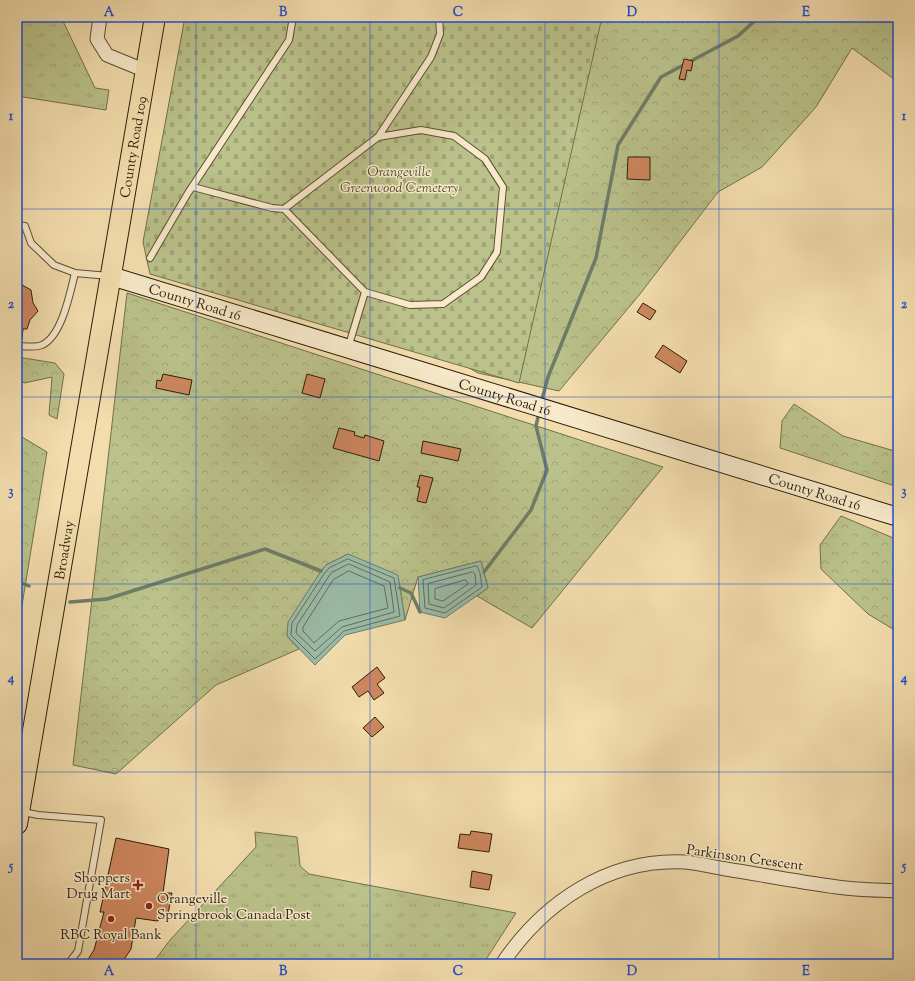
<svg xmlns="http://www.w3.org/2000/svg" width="915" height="981" viewBox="0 0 915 981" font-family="'Sorts Mill Goudy',serif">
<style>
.grass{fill:url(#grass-tufts);stroke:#72704a}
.forest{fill:url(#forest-crowns);stroke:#72704a}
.cemetery{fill:url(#cemetery-stones);stroke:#72704a}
.water{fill:#9bbca8;stroke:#6e7d69}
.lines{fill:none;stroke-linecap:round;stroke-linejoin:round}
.shore{stroke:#636d59;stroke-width:1}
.stream{stroke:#6e7d69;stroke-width:3.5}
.building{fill:#ce875f;stroke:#2b1e0a}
.service-casing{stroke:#5d4e33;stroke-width:8}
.minor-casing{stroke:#5d4e33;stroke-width:15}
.secondary-casing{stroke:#2b1e0a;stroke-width:20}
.primary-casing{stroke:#2b1e0a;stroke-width:22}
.service{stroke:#f7e9ca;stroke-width:6}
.minor{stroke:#f7e9ca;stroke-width:13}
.secondary{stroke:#f7e9ca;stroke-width:18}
.primary{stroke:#f3ddad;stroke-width:20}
.grid{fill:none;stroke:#1d4ed8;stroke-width:1;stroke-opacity:0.55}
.poi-dot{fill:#8f2418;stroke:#f7e9ca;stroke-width:1.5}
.labels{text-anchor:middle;stroke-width:3;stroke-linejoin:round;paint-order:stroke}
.street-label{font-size:14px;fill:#2b1e0a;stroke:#f7e9ca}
.park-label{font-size:14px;font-style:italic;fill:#564f30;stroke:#f7e9ca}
.poi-label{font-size:14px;fill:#2b1e0a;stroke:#f7e9ca;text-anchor:end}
.neatline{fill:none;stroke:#1d4ed8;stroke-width:1.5}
.grid-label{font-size:13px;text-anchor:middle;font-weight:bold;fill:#1d4ed8}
</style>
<defs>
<pattern id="grass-tufts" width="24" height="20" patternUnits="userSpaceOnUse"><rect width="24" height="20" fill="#bac18a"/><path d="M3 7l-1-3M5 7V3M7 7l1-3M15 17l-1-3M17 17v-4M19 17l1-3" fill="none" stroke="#a0a576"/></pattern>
<pattern id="forest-crowns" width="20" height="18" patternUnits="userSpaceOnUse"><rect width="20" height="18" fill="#bac18a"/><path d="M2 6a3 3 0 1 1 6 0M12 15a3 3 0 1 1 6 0" fill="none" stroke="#a0a576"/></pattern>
<pattern id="cemetery-stones" width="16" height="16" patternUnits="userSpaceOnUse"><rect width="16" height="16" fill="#bac18a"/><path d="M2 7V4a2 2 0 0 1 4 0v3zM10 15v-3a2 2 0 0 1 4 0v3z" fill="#a0a576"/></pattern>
</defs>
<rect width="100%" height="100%" fill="#f3ddad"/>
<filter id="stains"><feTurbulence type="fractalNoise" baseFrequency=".005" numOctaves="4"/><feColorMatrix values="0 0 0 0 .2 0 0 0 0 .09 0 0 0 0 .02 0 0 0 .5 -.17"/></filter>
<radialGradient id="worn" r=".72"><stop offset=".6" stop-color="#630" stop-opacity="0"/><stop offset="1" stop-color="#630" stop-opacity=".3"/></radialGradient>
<path class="grass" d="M17 17H61L95 88 109 90 106 110 17 96Z
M255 832 297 837 300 866 309 874 516 913 483 964H152L170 940 256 847Z"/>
<path class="forest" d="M508 17H898V82L852 48 816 107 762 167 718 192 640 294 559 391 478 373 388 322Z
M127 293 663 467 532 628 477 596 488 588 481 561 418 577 405 620 400 588 348 554 326 565 321 571 287 636 299 649 216 685 116 774 73 765Z
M17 357 55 363 64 374 57 419 49 415 52 377 24 383 17 376Z
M794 404 843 436 898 452V487L780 448 782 421Z
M17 434 47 452 17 636Z
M841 516 898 540V632L868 614 821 569 820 545Z"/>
<path class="cemetery" d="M185 17H602L519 383 150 274 143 242Z"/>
<path class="water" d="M348 554 398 575 405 620 345 635 315 665 287 636 288 622 321 571 326 565Z
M481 561 488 588 445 618 420 612 418 577Z"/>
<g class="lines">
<path class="shore" d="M348 559 394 578 400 616 344 631 315 659 291 635 292 623 324 574 329 568Z
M349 564 390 582 394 612 342 627 315 651 296 633 297 625 331 573Z
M477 566 480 573 482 587 445 613 425 608 423 580Z
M349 571 384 586 388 608 339 621 314 643 303 631V627L333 580Z
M473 572 475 574 476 585 444 608 429 604 428 584Z
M466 580 468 584 443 601 435 599V589Z"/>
<path class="stream" d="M541 403 548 377 596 258 618 145 661 77 738 36 759 17
M484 572 531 510 547 470 536 426 539 413
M17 581 29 586
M400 588 411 593 420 612
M70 602 107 599 265 549 321 571"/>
</g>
<path class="building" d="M684 59 693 61 691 71 687 70 685 80 679 79Z
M628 157H650V180L627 179Z
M17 282 31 290 33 303 38 311 30 320 27 329H23L22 339H17Z
M643 303 656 311 650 320 637 312Z
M663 345 687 361 680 373 655 357Z
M163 374 192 380 189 395 156 388 157 380 161 381Z
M307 374 325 379 320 398 302 393Z
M339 428 355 432 354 435 364 438 365 435 384 441 379 461 333 448Z
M423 441 461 449 458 461 421 453Z
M420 475 433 478 426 503 417 501 420 487H417Z
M377 667 385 678 377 684 384 693 374 700 368 691 359 697 352 687Z
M375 717 384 727 372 737 363 728Z
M471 831 492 834 489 852 458 848 460 834 470 835Z
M116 838 169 849 163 893H172L168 914 157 921 136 918 131 949 121 964H85L94 950 104 912H100Z
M472 871 492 875 489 890 470 887Z"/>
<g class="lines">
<g class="service-casing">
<path id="service" d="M193 187 272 208 284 209 378 137 431 57 440 34 439 17
M284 209 365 292 410 305 443 304 481 277 497 252 503 187 485 159 454 136 421 130 378 137
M17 225 25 226 31 243 54 265 75 273 109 276
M150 258 188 193 289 40 293 17
M17 346C24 346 36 348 42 345 62 336 70 293 75 273
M348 348 365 292
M23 812 38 815 101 820 78 951 68 964"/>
</g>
<g class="minor-casing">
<path id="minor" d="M100 17 97 39 107 55 146 71
M502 964C543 903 608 858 685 862 698 863 713 867 726 869 763 875 800 882 837 887 857 890 878 890 898 891"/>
</g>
<g class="secondary-casing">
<g id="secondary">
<path id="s1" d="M111 276 898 517"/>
</g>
</g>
<g class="primary-casing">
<g id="primary">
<path id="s2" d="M17 824 155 17"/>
</g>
</g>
<use href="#service" class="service"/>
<use href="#minor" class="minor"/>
<use href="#secondary" class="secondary"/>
<use href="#primary" class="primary"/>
</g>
<path class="grid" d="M196 17V964M370 17V964M545 17V964M719 17V964M17 209H898M17 397H898M17 584H898M17 772H898"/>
<g class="poi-dot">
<path d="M136 879h4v4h4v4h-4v4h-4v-4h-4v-4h4z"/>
<circle cx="149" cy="906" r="4"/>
<circle cx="111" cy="919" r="4"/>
</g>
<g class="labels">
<g class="street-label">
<text dy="5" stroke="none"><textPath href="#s2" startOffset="687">County Road 109</textPath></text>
<text dy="5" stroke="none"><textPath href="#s1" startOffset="88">County Road 16</textPath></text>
<text dy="5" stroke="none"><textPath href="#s1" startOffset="412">County Road 16</textPath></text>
<text dy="5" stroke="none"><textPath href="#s1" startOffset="736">County Road 16</textPath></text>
<text dy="5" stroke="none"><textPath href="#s2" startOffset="278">Broadway</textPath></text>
<text transform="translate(745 857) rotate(8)" y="5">Parkinson Crescent</text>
</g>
<g class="park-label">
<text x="399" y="176">Orangeville<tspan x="399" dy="16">Greenwood Cemetery</tspan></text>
</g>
<g class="poi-label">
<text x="130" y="882">Shoppers<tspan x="130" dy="16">Drug Mart</tspan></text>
<text x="157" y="903" text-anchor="start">Orangeville<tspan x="157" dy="16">Springbrook Canada Post</tspan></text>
<text x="111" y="939" text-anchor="middle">RBC Royal Bank</text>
</g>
</g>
<rect width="915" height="981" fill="none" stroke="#f3ddad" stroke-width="44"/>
<rect x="22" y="22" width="871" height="937" class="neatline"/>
<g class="grid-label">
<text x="109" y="16">A</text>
<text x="283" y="16">B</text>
<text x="458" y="16">C</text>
<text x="632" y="16">D</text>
<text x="806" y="16">E</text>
<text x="11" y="120">1</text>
<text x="904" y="120">1</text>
<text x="11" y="308">2</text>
<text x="904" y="308">2</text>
<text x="11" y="495">3</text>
<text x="904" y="495">3</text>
<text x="11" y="682">4</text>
<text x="904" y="682">4</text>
<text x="11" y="870">5</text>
<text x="904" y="870">5</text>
<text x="109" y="975">A</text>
<text x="283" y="975">B</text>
<text x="458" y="975">C</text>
<text x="632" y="975">D</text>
<text x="806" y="975">E</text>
</g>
<rect width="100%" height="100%" filter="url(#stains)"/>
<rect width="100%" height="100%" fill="url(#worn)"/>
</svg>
